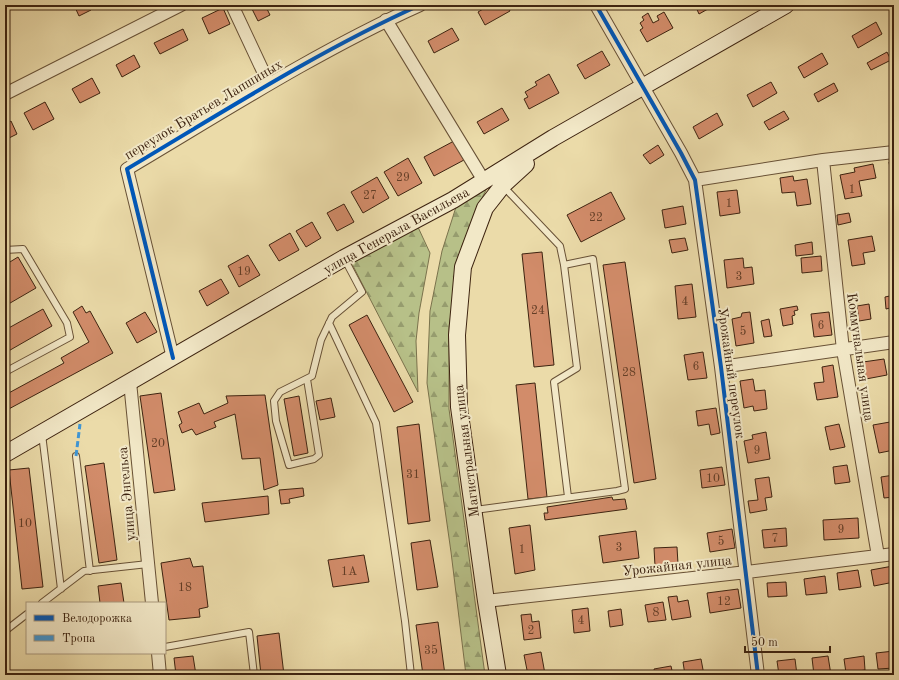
<svg xmlns="http://www.w3.org/2000/svg" width="899" height="680" viewBox="0 0 899 680" font-family="'Old Standard TT',serif">
<style>
.forest{fill:url(#forest-firs);stroke:#7a724c}
.building{fill:#d28c6a;stroke:#3d2310}
.lines{fill:none;stroke-linecap:round;stroke-linejoin:round}
.service-casing{stroke:#685136;stroke-width:8}
.minor-casing{stroke:#685136;stroke-width:14}
.secondary-casing{stroke:#3d2310;stroke-width:18}
.service{stroke:#f2e8c7;stroke-width:6}
.minor{stroke:#f2e8c7;stroke-width:12}
.secondary{stroke:#f2e8c7;stroke-width:16}
.quiet{stroke:#3f95d3;stroke-width:3;stroke-dasharray:6 3;stroke-linecap:butt}
.cycleway-casing{stroke:#f2e8c7;stroke-width:6}
.cycleway{stroke:#0057b8;stroke-width:4}
.labels{text-anchor:middle;stroke-width:4;stroke-linejoin:round;paint-order:stroke}
.number-label{font-size:12px;fill:#623d26}
.street-label{font-size:14px;fill:#3d2310;stroke:#f2e8c7}
</style>
<defs>
<pattern id="forest-firs" width="22" height="20" patternUnits="userSpaceOnUse"><rect width="22" height="20" fill="#b7c088"/><path d="M5 1l3.5 6h-7zM16 11l3.5 6h-7z" fill="#969c6e"/></pattern>
</defs>
<rect width="100%" height="100%" fill="#ebdba9"/>
<filter id="stains"><feTurbulence type="fractalNoise" baseFrequency=".005" numOctaves="4"/><feColorMatrix values="0 0 0 0 .2 0 0 0 0 .09 0 0 0 0 .02 0 0 0 .5 -.17"/></filter>
<radialGradient id="worn" r=".72"><stop offset=".6" stop-color="#630" stop-opacity="0"/><stop offset="1" stop-color="#630" stop-opacity=".3"/></radialGradient>
<path class="forest" d="M488 186 480 202 462 246 449 327V409L485 675H466L451 552 427 383 430 311 442 251 456 207Z
M417 225 430 253 419 313 416 341 418 392 351 262Z"/>
<path class="building" d="M74 5H89L91 10 79 16Z
M250 5H265L270 15 258 21Z
M490 5H507L510 11 485 25 478 12Z
M695 5H715L699 14Z
M223 8 230 24 209 34 202 18Z
M664 12 673 28 647 42 640 30 643 28 640 23 644 20 642 17 648 13 653 23 659 20 657 16Z
M876 22 882 34 858 48 852 36Z
M452 28 459 40 434 53 428 41Z
M183 29 188 40 160 54 154 43Z
M602 51 610 65 585 79 577 65Z
M887 52 891 60 871 70 867 63Z
M822 53 828 64 804 78 798 67Z
M134 55 140 67 122 77 116 65Z
M549 74 559 93 529 109 524 99 528 97 525 92 537 85 535 82Z
M92 78 100 93 80 103 72 89Z
M771 82 777 93 753 107 747 95Z
M834 83 838 91 818 102 814 94Z
M45 102 54 119 33 130 24 113Z
M502 108 509 120 484 134 477 122Z
M784 111 789 119 769 130 764 122Z
M717 113 723 125 699 139 693 127Z
M11 121 17 134 5 140V125Z
M454 141 464 160 434 176 424 157Z
M658 145 664 155 650 164 643 155Z
M408 158 422 183 398 196 384 172Z
M894 161V185H893L889 162Z
M873 164 876 178 859 181 862 196 845 199 840 175 855 172 854 168Z
M793 176 794 181 807 179 811 204 797 206 795 192 782 193 780 178Z
M377 177 389 198 363 213 351 192Z
M737 190 740 213 720 216 717 192Z
M611 192 625 219 581 242 567 215Z
M344 204 354 222 337 231 327 213Z
M683 206 686 224 665 228 662 210Z
M849 213 851 222 838 225 837 215Z
M312 222 321 238 306 247 296 231Z
M290 233 299 250 279 261 269 245Z
M872 236 875 251 863 253 865 264 852 266 848 240Z
M685 238 688 250 672 253 669 240Z
M812 242 813 254 796 256 795 245Z
M542 252 554 365 534 367 522 254Z
M248 255 260 275 239 287 228 266Z
M821 256 822 271 802 273 801 258Z
M18 257 36 288 5 306V265Z
M743 258 744 268 752 267 754 284 727 288 724 260Z
M625 262 656 479 634 483 603 265Z
M221 279 229 293 207 306 199 291Z
M692 284 696 317 678 319 675 286Z
M894 295V307L886 309 885 297Z
M869 304 871 319 859 321 857 306Z
M82 306 86 313 90 311 113 353 5 411V395L64 363 61 358 89 342 73 312Z
M797 306 798 310 794 311 795 315 792 316 793 324 783 326 780 309Z
M43 309 52 326 5 353V330Z
M145 312 157 332 137 343 126 323Z
M750 312 754 343 736 346 732 319 741 317 742 313Z
M829 312 832 335 814 337 811 314Z
M367 315 413 402 394 412 349 325Z
M769 319 772 336 764 337 761 321Z
M703 352 707 378 688 380 684 355Z
M884 359 887 375 866 379 863 362Z
M833 365 838 397 817 400 814 383 824 382 822 367Z
M753 379 755 391 765 390 767 409 754 411 753 406 744 408 740 381Z
M535 383 547 497 528 499 516 385Z
M161 393 175 490 154 493 140 396Z
M265 395 278 485 264 490 260 458 242 459 235 414 214 422 216 427 196 435 192 429 182 433 179 425 182 423 178 412 199 403 204 414 228 403 226 396Z
M299 396 308 453 294 456 284 399Z
M331 398 335 417 320 420 316 401Z
M716 408 720 433 711 435 709 424 698 426 696 411Z
M890 422 894 443V450L879 453 873 425Z
M419 424 430 521 408 524 397 427Z
M839 424 845 447 830 450 825 427Z
M766 432 770 459 748 463 744 441 753 439 752 435Z
M104 463 117 560 99 563 85 466Z
M847 465 850 482 835 484 833 467Z
M722 467 725 485 702 488 700 470Z
M29 468 43 587 22 589 9 470Z
M894 475V497L884 498 881 477Z
M769 477 772 497 765 498 767 510 750 513 748 501 758 500 755 479Z
M303 488 304 496 289 499 290 503 281 504 279 490Z
M268 496 269 514 205 522 202 503Z
M612 497 613 500 625 499 627 509 545 520 544 513H548L547 507Z
M858 518 859 538 824 540 823 520Z
M891 522H894V539H892Z
M530 525 535 570 515 574 509 528Z
M786 528 787 546 764 548 762 530Z
M732 529 735 548 710 552 707 533Z
M636 531 639 558 603 563 599 536Z
M430 540 438 587 417 590 411 543Z
M677 547 678 564 655 566 654 548Z
M364 555 369 582 333 587 328 560Z
M190 558 193 567 203 566 208 607 199 609 200 617 169 620 161 563Z
M893 566 894 582 874 586 871 570Z
M858 570 861 587 839 590 837 573Z
M825 576 827 593 806 595 804 579Z
M786 582 787 596 768 597 767 583Z
M121 583 124 603H100L98 586Z
M738 589 741 608 710 613 707 593Z
M677 596 678 602 688 600 691 617 672 620 668 597Z
M663 602 666 620 648 622 645 605Z
M588 608 590 631 574 633 572 610Z
M621 609 623 625 610 627 608 611Z
M531 614 532 622 539 621 541 638 524 640 521 615Z
M438 622 445 675H423L416 625Z
M279 633 284 675H261L257 636Z
M894 651V668L878 669 876 653Z
M541 652 545 674 528 675 524 655Z
M193 656 196 675H176L174 658Z
M828 656 831 675H814L812 658Z
M864 656 865 670 846 673 844 659Z
M701 659 704 675H685L683 662Z
M795 659 797 675H779L777 661Z
M671 666 673 675H655L654 669Z"/>
<g class="lines">
<g class="service-casing">
<path id="service" d="M5 250 23 249 67 323 70 337 5 372
M564 265 577 368 554 382 568 497
M329 323 376 423 405 621 411 675
M307 379 319 455 314 459 289 465 276 421 274 401 280 392 312 376 321 340 332 317 362 292 344 258
M42 434 61 589
M76 456 90 571
M475 510 617 491 625 489 593 259 564 265 560 246 503 186
M42 603 84 571 148 564
M5 631 27 614
M165 647 249 632 254 675"/>
</g>
<g class="minor-casing">
<path id="minor" d="M232 5 269 84
M596 5 681 153 695 180 721 367 758 675
M386 20 484 181
M5 94 181 5
M823 160 843 350 878 556
M695 180 823 160 894 152
M173 358 127 169C223 112 318 51 420 5
M721 367 894 342
M130 382 152 603
M486 601 747 572 894 554
M158 653 160 675"/>
</g>
<g class="secondary-casing">
<path id="secondary" d="M5 454 344 258 453 200 553 138 786 5
M498 675 486 601 459 407 457 335 463 267 485 208 503 185 526 164"/>
</g>
<use href="#service" class="service"/>
<use href="#minor" class="minor"/>
<use href="#secondary" class="secondary"/>
<path class="quiet" d="M76 456 80 424"/>
<g class="cycleway-casing">
<path id="cycleway" d="M596 5 681 153 695 180 721 367 758 675
M173 358 127 169C223 112 318 51 420 5"/>
</g>
<use href="#cycleway" class="cycleway"/>
</g>
<g class="labels">
<g class="number-label">
<text x="403" y="181">29</text>
<text x="852" y="193">1</text>
<text x="370" y="199">27</text>
<text x="729" y="207">1</text>
<text x="596" y="221">22</text>
<text x="244" y="275">19</text>
<text x="739" y="280">3</text>
<text x="685" y="305">4</text>
<text x="538" y="314">24</text>
<text x="821" y="329">6</text>
<text x="743" y="335">5</text>
<text x="696" y="370">6</text>
<text x="629" y="376">28</text>
<text x="158" y="447">20</text>
<text x="757" y="454">9</text>
<text x="413" y="478">31</text>
<text x="713" y="482">10</text>
<text x="25" y="527">10</text>
<text x="841" y="533">9</text>
<text x="775" y="542">7</text>
<text x="721" y="545">5</text>
<text x="619" y="551">3</text>
<text x="522" y="553">1</text>
<text x="349" y="575">1А</text>
<text x="185" y="591">18</text>
<text x="724" y="605">12</text>
<text x="656" y="616">8</text>
<text x="581" y="624">4</text>
<text x="531" y="634">2</text>
<text x="431" y="654">35</text>
</g>
<g class="street-label">
<text transform="translate(203 109) rotate(-31)" y="5">переулок Братьев Лапшиных</text>
<text transform="translate(396 230) rotate(-29)" y="5">улица Генерала Васильева</text>
<text transform="translate(861 357) rotate(82)" y="5">Коммунальная улица</text>
<text transform="translate(732 373) rotate(82)" y="5">Урожайный переулок</text>
<text transform="translate(466 451) rotate(-97)" y="5">Магистральная улица</text>
<text transform="translate(126 494) rotate(-95)" y="5">улица Энгельса</text>
<text transform="translate(677 565) rotate(-6)" y="5">Урожайная улица</text>
</g>
</g>
<rect width="899" height="680" fill="none" stroke="#ebdba9" stroke-width="20"/>
<rect x="6" y="6" width="887" height="668" fill="none" stroke="#3d2310" stroke-width="2"/>
<rect x="10" y="10" width="879" height="660" fill="none" stroke="#3d2310"/>
<rect x="26" y="602" width="140" height="52" fill="#f2e8c7" stroke="#aa997e"/>
<rect x="34" y="615" width="20" height="6" fill="#0057b8" stroke="#aa997e"/>
<text x="62" y="622" font-size="12" fill="#3d2310">Велодорожка</text>
<rect x="34" y="635" width="20" height="6" fill="#3f95d3" stroke="#aa997e"/>
<text x="62" y="642" font-size="12" fill="#3d2310">Тропа</text>
<path d="M745 646v6h85v-6" fill="none" stroke="#3d2310" stroke-width="2"/>
<text x="751" y="646" font-size="12" fill="#3d2310" stroke="#f2e8c7" stroke-width="3" paint-order="stroke">50 m</text>
<rect width="100%" height="100%" filter="url(#stains)"/>
<rect width="100%" height="100%" fill="url(#worn)"/>
</svg>
